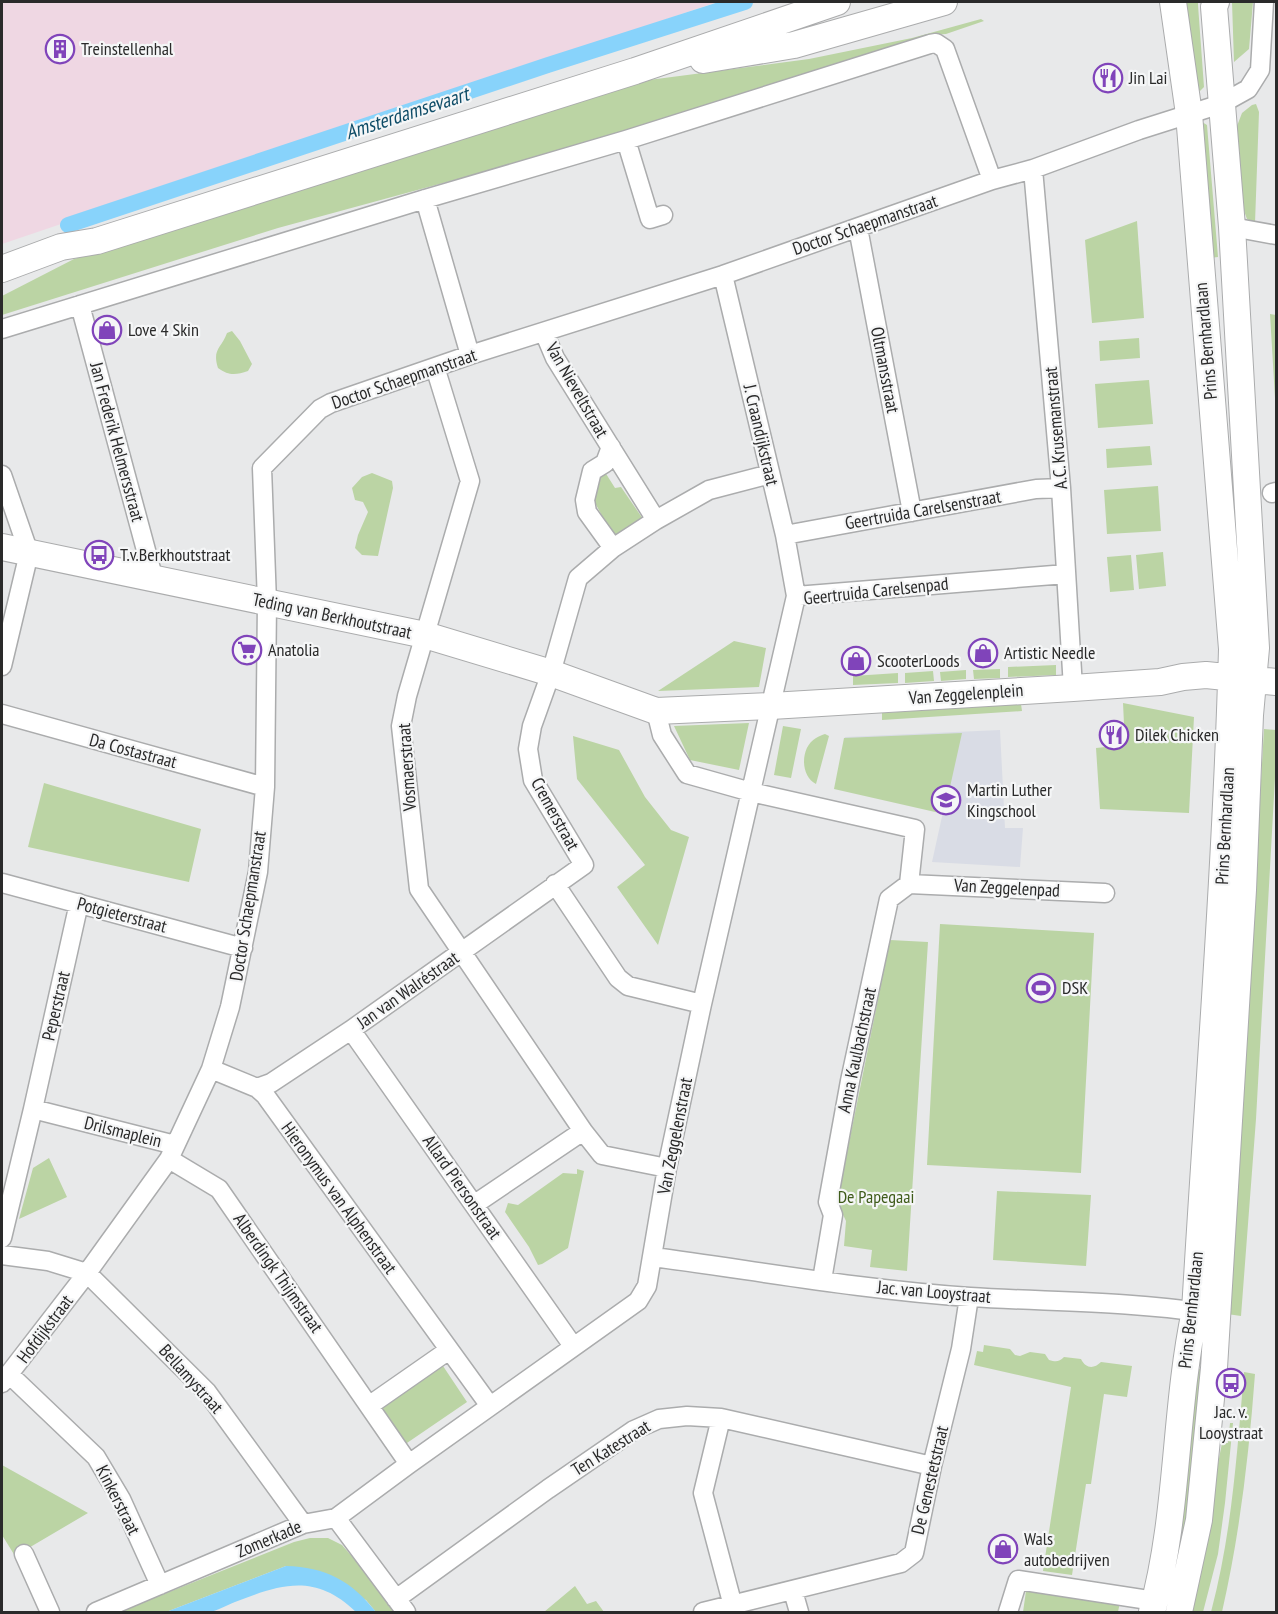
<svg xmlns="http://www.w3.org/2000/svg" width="1278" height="1614" viewBox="0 0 1278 1614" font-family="'PT Sans Narrow',sans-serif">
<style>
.built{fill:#d9dce5}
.industrial{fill:#efd7e3}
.green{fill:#bbd4a4}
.water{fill:#88d3fb}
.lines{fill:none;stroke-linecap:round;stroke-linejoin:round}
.canal{stroke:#88d3fb;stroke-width:16}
.street-casing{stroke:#abacad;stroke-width:21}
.secondary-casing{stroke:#abacad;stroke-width:28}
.street{stroke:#fff;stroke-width:18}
.secondary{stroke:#fff;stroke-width:26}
.labels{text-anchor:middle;stroke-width:4.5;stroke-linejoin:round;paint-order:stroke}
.poi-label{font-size:18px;fill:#2a2a2a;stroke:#f5f6f7;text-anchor:start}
.street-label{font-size:18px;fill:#2a2a2a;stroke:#f5f6f7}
.park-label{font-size:18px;fill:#3f5c1a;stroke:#f5f6f7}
.water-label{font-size:20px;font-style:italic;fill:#0e4c67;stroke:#f5f6f7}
</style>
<rect width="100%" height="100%" fill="#e8e9ea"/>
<path class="built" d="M1000 730 1005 828H1023L1020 867 932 862 943 812 836 788 845 737Z"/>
<path class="industrial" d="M2 2H717L2 244Z"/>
<path class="green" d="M1185 2H1198V5L1204 87 1200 91 1196 88Z
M1232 2H1253L1249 49 1234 62Z
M981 19 984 21 946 34 931 35 899 44 572 148 278 228 2 315V296L74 259 641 81 809 59 912 38Z
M1256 104 1259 112 1255 223 1247 219 1243 208 1237 126 1242 113 1252 105Z
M1202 122 1207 125 1218 257 1210 258Z
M1137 221 1144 318 1092 323 1085 240Z
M1270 314 1276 315 1275 398Z
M232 331 240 341 252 364 248 371C236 375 229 376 218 368 212 349 221 349 227 333Z
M1139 338 1140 358 1100 361 1099 341Z
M1149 380 1153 424 1098 428 1095 384Z
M1150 446 1152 465 1107 468 1106 449Z
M603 469 615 488 621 487 643 519 614 538 594 501 599 475Z
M372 473 392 481 393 488 378 556 362 555 355 548 358 535 368 512 363 502 355 500 352 488 362 477Z
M1158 486 1161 531 1107 534 1104 490Z
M1163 552 1166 586 1139 589 1136 555Z
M1131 555 1134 590 1110 592 1107 557Z
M734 641 766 648 759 687 658 691Z
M1056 665V675L1008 677V667Z
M1000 669V678L974 679 973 670Z
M966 670V679L941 681 940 672Z
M933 671 934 681 905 683V673Z
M898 673V683L853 685V676Z
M1123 703 1194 717 1189 813 1100 809 1096 748 1125 745Z
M1021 704 1022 711 882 720V713Z
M749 723 739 770 690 760 674 726Z
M783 726 801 729 791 778 774 775Z
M1264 729 1276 730V760L1256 1119 1241 1316 1227 1314 1251 953Z
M962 733 944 814 834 789 844 738Z
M825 734 829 736 816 784C800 776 800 747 816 738 819 736 822 735 825 734Z
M573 736 619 750 645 797 671 830 689 837 658 945 617 887 645 865 577 779Z
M44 783 201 829 189 882 28 847Z
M940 924 1094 933 1081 1173 927 1165Z
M890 940 928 942 907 1271 870 1267 872 1250 844 1246 846 1221 837 1202Z
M49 1158 67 1197 19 1219 33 1168Z
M577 1169 584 1171 568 1248 542 1264 538 1265 529 1247 505 1212 508 1203 518 1205 563 1173 577 1174Z
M997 1191 1091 1195 1086 1266 993 1260Z
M984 1345 1010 1349 1015 1355 1020 1356 1030 1352 1045 1354 1049 1360C1056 1362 1059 1362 1064 1357L1081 1359C1086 1369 1094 1369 1101 1362L1132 1366 1127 1397 1104 1394 1091 1484H1086L1072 1575 1043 1571 1071 1387 974 1365 977 1351 983 1352Z
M443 1366 467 1402 404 1445 381 1409Z
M1195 1369H1205L1198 1458 1170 1612H1161Z
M1244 1372 1255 1374C1249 1454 1240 1533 1222 1612H1211C1232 1533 1237 1453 1244 1372Z
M1230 1423H1233L1225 1503 1218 1554 1203 1612H1189L1222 1443H1228Z
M2 1465 88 1513 15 1556 2 1535Z
M310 1538H328L342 1545 369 1576 395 1612H376L366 1600 286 1566 166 1612H119L294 1542Z
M1027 1584 1121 1597 1118 1612H1023Z
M575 1586 587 1604 596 1601 604 1612H544Z"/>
<path class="water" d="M286 1566C325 1567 352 1581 376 1612H356C315 1573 282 1584 235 1602 227 1605 217 1611 209 1612 196 1614 180 1613 166 1612Z"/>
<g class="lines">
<path class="canal" d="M68 225 548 65 745 2"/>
<g class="street-casing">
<path id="street" d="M626 140 650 219 663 215
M1033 169 1061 488 1073 688
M425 199 470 355
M1232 227 1276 235
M858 228 912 512
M723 275 785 535 796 596
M80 305 154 580
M2 329 425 199 626 140 930 44 936 43 945 49 992 180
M544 332 555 358 656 520 613 548 587 512 585 500 592 471 605 463 611 447
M435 367 470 481 407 696 401 726 419 889 583 1131
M2 475 29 553 2 666
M1272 493 1276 492
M656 520 709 490 770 474
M785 535 1036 489 1061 488
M656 711 662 735 687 774 751 792 915 829 909 884 889 899 850 1081 828 1202 833 1215 822 1280
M2 714 265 787
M2 883 243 948
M555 884 618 978 628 986 702 1004
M909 884 1105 893
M351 1030 573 1346
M211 1069 257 1088 265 1095 490 1406
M257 1088 271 1083 351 1030 584 865 533 780 528 749 532 726 551 673 578 578 613 548
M33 1109 79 903
M169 1159 219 1189 409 1464
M475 1204 583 1131 602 1155 667 1168
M2 1238 33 1109 175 1145
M2 1255 48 1261 87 1273 207 1392 303 1524
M653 1257C758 1271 864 1290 970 1297 1049 1302 1128 1301 1206 1313
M10 1375 96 1457 121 1499 160 1585
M2 1383 87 1273 169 1159 211 1069 230 1007 258 872 265 787 267 602 262 468 320 409 331 403 470 355 723 275 992 180 1033 169 1139 130 1221 104 1248 89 1260 70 1264 2
M370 1405 449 1350
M721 1418 703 1493 733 1606
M336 1518 409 1464 638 1301 647 1286 667 1168 702 1004 796 596 1066 574
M336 1518 406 1612
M24 1554 50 1612
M793 1591 799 1612
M396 1599 548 1489 634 1430 659 1419 687 1416 721 1418 932 1466
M96 1612 303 1524 336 1518
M703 1612 901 1563 914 1553 932 1466 961 1349 969 1297
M1008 1612 1018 1580 1155 1601"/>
</g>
<g class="secondary-casing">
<path id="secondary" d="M703 60 794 45 944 2
M2 269 61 247 97 241 635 71 837 2
M2 547 425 635 551 673 656 711 771 706 1073 688 1160 682 1183 677 1206 675 1276 682
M1152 1612C1179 1514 1174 1411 1195 1311 1208 1091 1226 870 1232 649L1189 114 1173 2
M1179 1612 1199 1520 1214 1368 1243 890 1250 715 1256 648 1232 227 1214 7 1216 2"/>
</g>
<use href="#street" class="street"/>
<use href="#secondary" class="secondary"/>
</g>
<defs>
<g id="building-ring" transform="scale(1.5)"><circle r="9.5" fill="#f5f6f7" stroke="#8044ba" stroke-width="1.5"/><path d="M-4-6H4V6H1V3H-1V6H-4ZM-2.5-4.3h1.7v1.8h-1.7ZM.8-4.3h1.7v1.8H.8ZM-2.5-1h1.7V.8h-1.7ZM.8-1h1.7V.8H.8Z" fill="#8044ba"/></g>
<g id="restaurant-ring" transform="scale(1.5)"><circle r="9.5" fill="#f5f6f7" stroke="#8044ba" stroke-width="1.5"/><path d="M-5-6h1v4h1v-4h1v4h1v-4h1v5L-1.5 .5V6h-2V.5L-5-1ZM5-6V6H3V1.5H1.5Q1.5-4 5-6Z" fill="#8044ba"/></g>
<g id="shop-ring" transform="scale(1.5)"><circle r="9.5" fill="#f5f6f7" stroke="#8044ba" stroke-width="1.5"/><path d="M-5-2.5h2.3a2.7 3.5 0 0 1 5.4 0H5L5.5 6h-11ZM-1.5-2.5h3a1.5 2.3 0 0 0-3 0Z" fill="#8044ba"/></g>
<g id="bus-ring" transform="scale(1.5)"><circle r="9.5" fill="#f5f6f7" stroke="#8044ba" stroke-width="1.5"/><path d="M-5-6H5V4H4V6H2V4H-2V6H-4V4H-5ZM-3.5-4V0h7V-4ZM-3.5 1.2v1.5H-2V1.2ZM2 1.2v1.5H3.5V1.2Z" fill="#8044ba"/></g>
<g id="supermarket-ring" transform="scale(1.5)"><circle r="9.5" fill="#f5f6f7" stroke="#8044ba" stroke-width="1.5"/><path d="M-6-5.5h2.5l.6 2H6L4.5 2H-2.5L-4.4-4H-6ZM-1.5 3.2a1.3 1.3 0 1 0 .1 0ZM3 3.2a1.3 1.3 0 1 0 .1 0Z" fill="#8044ba"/></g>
<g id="school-ring" transform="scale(1.5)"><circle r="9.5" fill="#f5f6f7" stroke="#8044ba" stroke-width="1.5"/><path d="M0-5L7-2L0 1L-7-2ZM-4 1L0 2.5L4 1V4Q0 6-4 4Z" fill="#8044ba"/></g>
<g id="stadium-ring" transform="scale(1.5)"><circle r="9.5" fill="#f5f6f7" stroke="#8044ba" stroke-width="1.5"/><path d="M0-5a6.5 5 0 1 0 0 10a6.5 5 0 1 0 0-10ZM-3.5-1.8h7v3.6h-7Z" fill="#8044ba"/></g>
</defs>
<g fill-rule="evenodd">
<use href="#building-ring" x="60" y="49"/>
<use href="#restaurant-ring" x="1108" y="78"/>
<use href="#shop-ring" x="107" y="330"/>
<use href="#bus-ring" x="99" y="555"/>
<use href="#supermarket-ring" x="247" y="650"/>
<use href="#shop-ring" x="983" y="653"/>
<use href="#shop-ring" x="856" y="661"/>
<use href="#restaurant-ring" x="1114" y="735"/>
<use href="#school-ring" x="946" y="800"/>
<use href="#stadium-ring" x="1041" y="988"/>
<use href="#bus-ring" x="1231" y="1383"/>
<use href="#shop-ring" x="1003" y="1549"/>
</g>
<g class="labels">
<g class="poi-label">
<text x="81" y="55">Treinstellenhal</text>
<text x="1129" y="84">Jin Lai</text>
<text x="128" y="336">Love 4 Skin</text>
<text x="120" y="561">T.v.Berkhoutstraat</text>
<text x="268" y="656">Anatolia</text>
<text x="1004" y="659">Artistic Needle</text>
<text x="877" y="667">ScooterLoods</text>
<text x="1135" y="741">Dilek Chicken</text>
<text x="967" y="796">Martin Luther<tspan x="967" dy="21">Kingschool</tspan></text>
<text x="1062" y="994">DSK</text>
<text x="1231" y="1418" text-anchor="middle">Jac. v.<tspan x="1231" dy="21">Looystraat</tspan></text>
<text x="1024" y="1545">Wals<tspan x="1024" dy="21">autobedrijven</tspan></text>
</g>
<g class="street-label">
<text transform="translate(865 225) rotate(-19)" y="6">Doctor Schaepmanstraat</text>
<text transform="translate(1206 341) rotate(-95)" y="6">Prins Bernhardlaan</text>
<text transform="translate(885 370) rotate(79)" y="6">Oltmansstraat</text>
<text transform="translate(404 379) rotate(-19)" y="6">Doctor Schaepmanstraat</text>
<text transform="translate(577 390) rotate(60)" y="6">Van Nieveltstraat</text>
<text transform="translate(1056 428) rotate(-95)" y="6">A.C. Krusemanstraat</text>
<text transform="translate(761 435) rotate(77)" y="6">J. Craandijkstraat</text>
<text transform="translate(117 442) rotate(75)" y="6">Jan Frederik Helmersstraat</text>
<text transform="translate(923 510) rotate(-10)" y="6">Geertruida Carelsenstraat</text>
<text transform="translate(876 591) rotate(-6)" y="6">Geertruida Carelsenpad</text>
<text transform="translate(332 616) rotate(12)" y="6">Teding van Berkhoutstraat</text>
<text transform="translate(966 694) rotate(-4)" y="6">Van Zeggelenplein</text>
<text transform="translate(133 751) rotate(15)" y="6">Da Costastraat</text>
<text transform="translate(407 767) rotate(-94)" y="6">Vosmaerstraat</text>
<text transform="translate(555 814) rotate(61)" y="6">Cremerstraat</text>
<text transform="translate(1225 826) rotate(-87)" y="6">Prins Bernhardlaan</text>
<text transform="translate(1007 888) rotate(3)" y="6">Van Zeggelenpad</text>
<text transform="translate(248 906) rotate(-81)" y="6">Doctor Schaepmanstraat</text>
<text transform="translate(122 915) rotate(15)" y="6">Potgieterstraat</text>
<text transform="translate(408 990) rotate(-35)" y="6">Jan van Walréstraat</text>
<text transform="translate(56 1006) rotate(-77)" y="6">Peperstraat</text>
<text transform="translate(857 1050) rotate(-78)" y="6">Anna Kaulbachstraat</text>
<text transform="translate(123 1132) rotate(14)" y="6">Drilsmaplein</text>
<text transform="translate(675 1136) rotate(-79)" y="6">Van Zeggelenstraat</text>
<text transform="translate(462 1187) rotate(55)" y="6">Allard Piersonstraat</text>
<text transform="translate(339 1198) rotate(54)" y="6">Hieronymus van Alphenstraat</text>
<text transform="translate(278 1273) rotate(55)" y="6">Alberdingk Thijmstraat</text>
<text transform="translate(934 1292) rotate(5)" y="6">Jac. van Looystraat</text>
<text transform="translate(1191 1310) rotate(-84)" y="6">Prins Bernhardlaan</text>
<text transform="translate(45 1329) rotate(-53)" y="6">Hofdijkstraat</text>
<text transform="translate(191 1379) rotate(48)" y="6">Bellamystraat</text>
<text transform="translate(611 1448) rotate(-32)" y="6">Ten Katestraat</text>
<text transform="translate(930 1480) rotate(-77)" y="6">De Genestetstraat</text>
<text transform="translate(118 1500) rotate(63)" y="6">Kinkerstraat</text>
<text transform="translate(269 1539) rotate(-23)" y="6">Zomerkade</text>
</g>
<g class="park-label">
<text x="876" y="1203">De Papegaai</text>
</g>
<g class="water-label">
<text transform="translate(407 113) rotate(-18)" y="7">Amsterdamsevaart</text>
</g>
</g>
<rect width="1278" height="1614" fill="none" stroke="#2a2a2a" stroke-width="6"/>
</svg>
